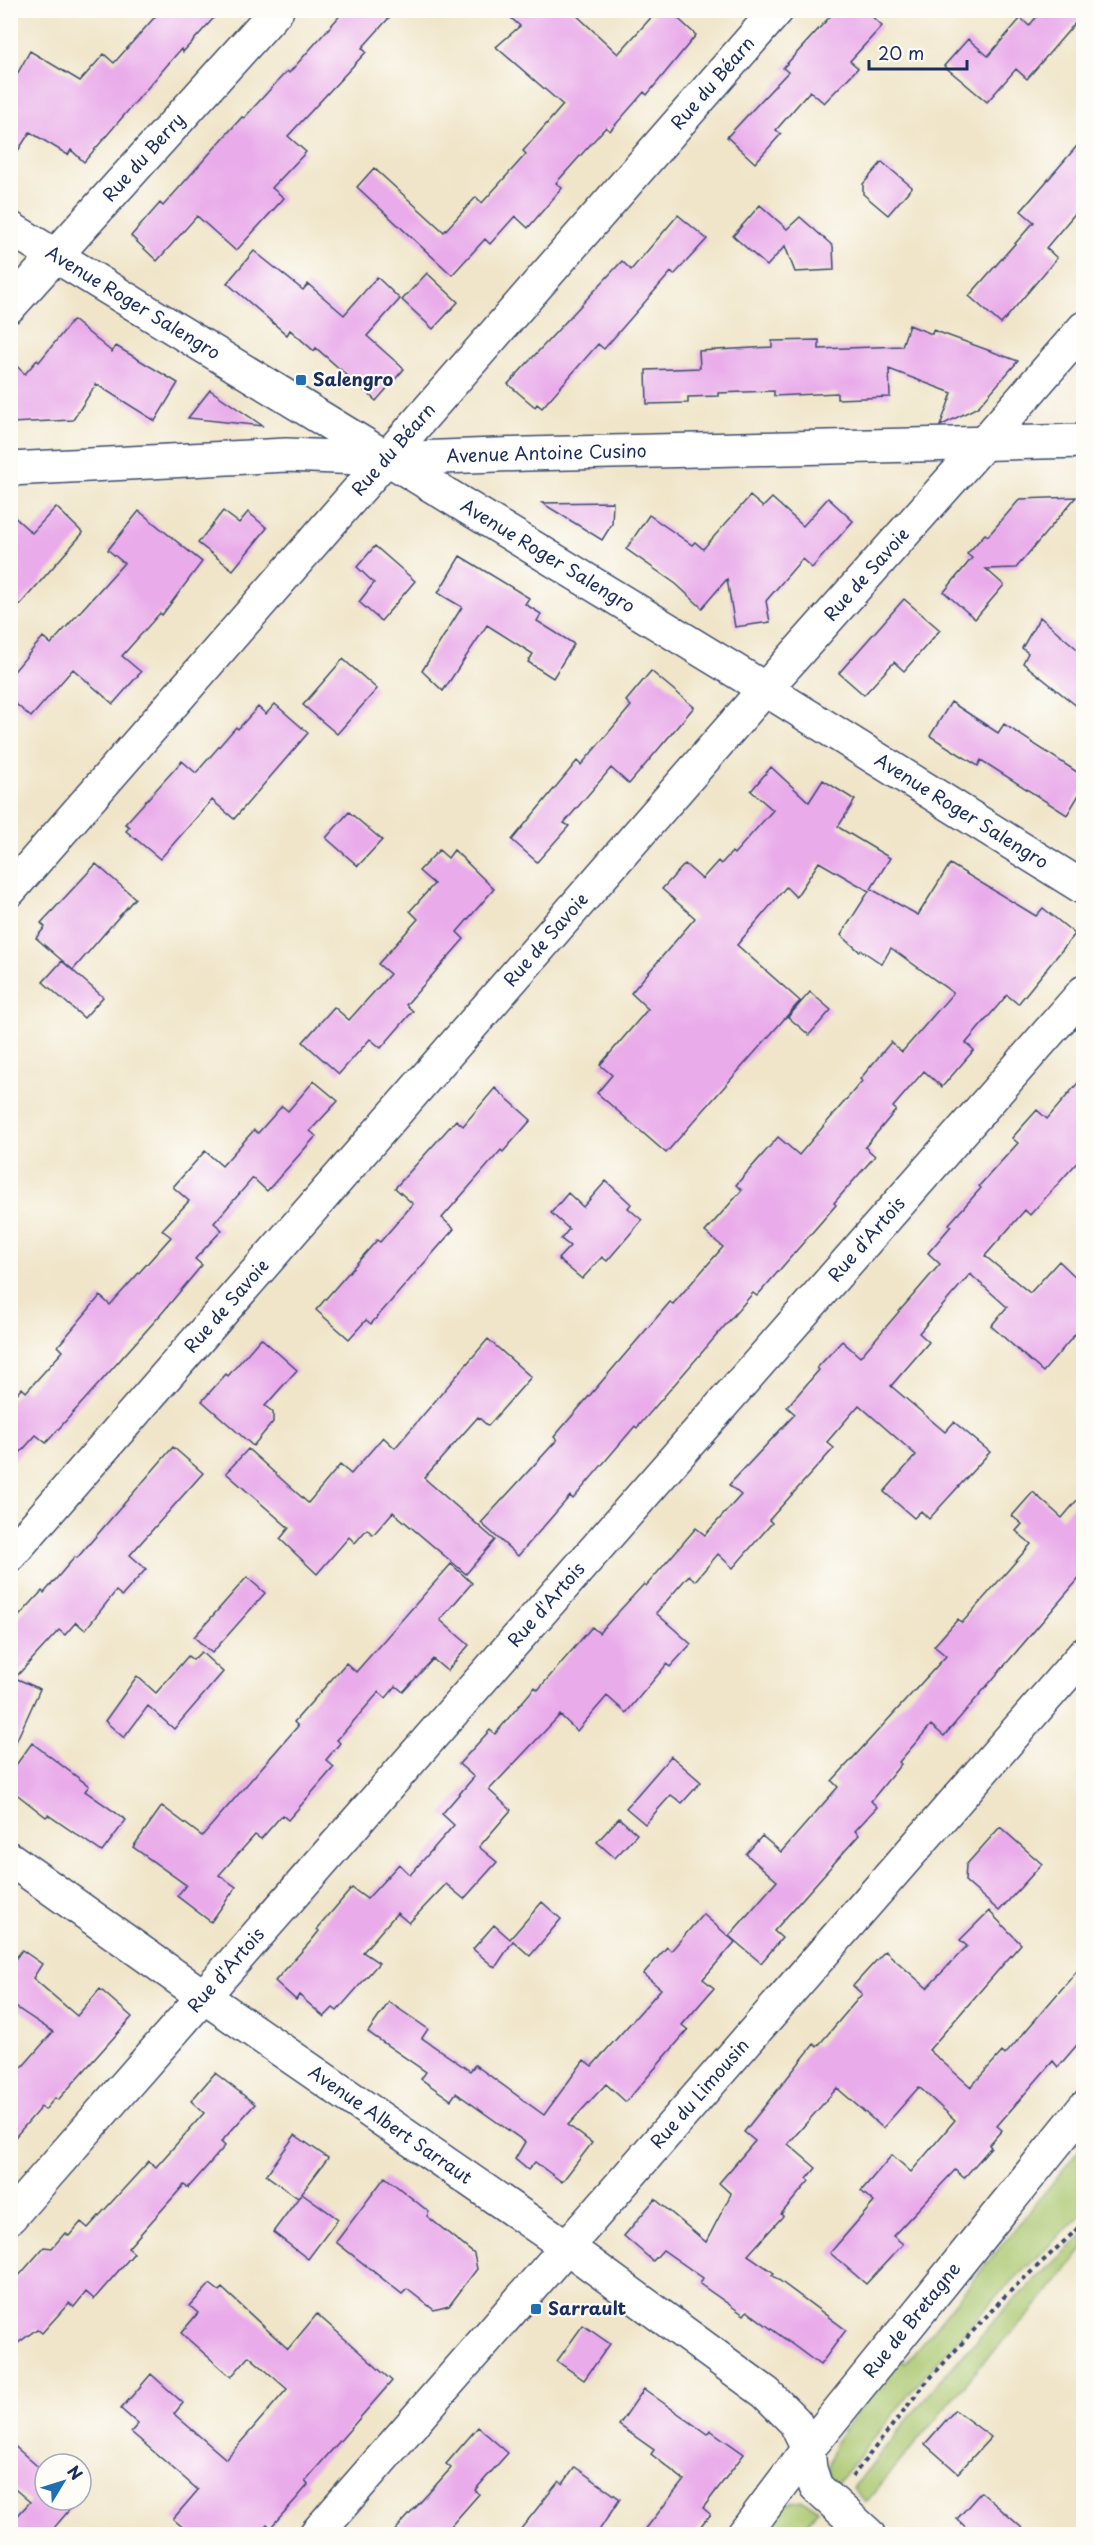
<svg xmlns="http://www.w3.org/2000/svg" width="1094" height="2545" viewBox="0 0 1094 2545" font-family="'Playpen Sans',sans-serif">
<style>
.green{fill:#aac76f;stroke:#627b66;stroke-width:1.5}
.building{fill:#e9abea}
.lines{fill:none;stroke-linecap:round;stroke-linejoin:round}
.street-casing{stroke:#3b4a6e;stroke-width:36}
.path{stroke:#3b4a6e;stroke-width:4;stroke-dasharray:4.5 4.5;stroke-linecap:butt}
.street{stroke:#fff;stroke-width:33}
.poi-dot{fill:#1f6fb2;stroke:#fdfcf7;stroke-width:2}
.labels{text-anchor:middle;stroke-width:4.5;stroke-linejoin:round;paint-order:stroke}
.street-label{font-size:18px;fill:#1b2f5e;stroke:#fdfcf7}
.poi-label{font-size:18px;font-weight:bold;fill:#1b2f5e;stroke:#fdfcf7;text-anchor:start}
</style>
<rect width="100%" height="100%" fill="#fdfcf7"/>
<filter id="ink" filterUnits="userSpaceOnUse"><feTurbulence type="fractalNoise" baseFrequency=".0167" numOctaves="2"/><feDisplacementMap in="SourceGraphic" scale="12" xChannelSelector="R" yChannelSelector="G"/><feConvolveMatrix kernelMatrix="1 2 1 2 8 2 1 2 1" color-interpolation-filters="sRGB"/></filter>
<filter id="wash" filterUnits="userSpaceOnUse"><feTurbulence type="fractalNoise" baseFrequency=".008" numOctaves="4" result="noise"/><feDisplacementMap in="SourceGraphic" scale="24" xChannelSelector="R" yChannelSelector="G"/><feGaussianBlur stdDeviation="1.35" result="paint"/><feColorMatrix in="noise" values="0 0 0 0 0 0 0 0 0 0 0 0 0 0 0 0 0 1.4 0 .05"/><feComposite in="paint" operator="in"/></filter>
<g filter="url(#wash)">
<rect width="100%" height="100%" fill="#f0e5c9"/>
<path class="green" d="M1083 2145V2213L999 2294 923 2377 834 2487 828 2478V2467L835 2442 898 2357 906 2363Z
M1083 2235V2250L1031 2313 988 2357 866 2502 853 2488 934 2387 1010 2304Z
M801 2501 818 2508 801 2534H760L782 2505Z"/>
<g id="blocks">
<path class="building" d="M161 10H221L183 52 181 49 84 162 71 150 68 155 30 132 10 163V87L30 51 80 81 104 54 114 63Z
M345 10H396L362 48 366 52 288 136 306 152 272 188 284 198 236 251 197 216 157 261 131 236 160 203 163 206 242 117 244 118 287 71 289 73Z
M502 10H571L618 54 658 10H669L696 35 647 95 644 92 610 131 606 127 556 183 562 188 528 228 515 216 490 244 485 239 452 275 357 187 374 168 444 232 476 197 482 203 526 154 523 151 563 105 496 47 520 26Z
M836 10H865L882 26 850 61 858 68 824 103 810 91 776 130 781 134 755 163 727 137 788 72 783 68Z
M1042 10H1083V14L1027 79 1016 69 987 102 944 66 968 39 988 56 1021 18 1029 26Z
M1083 139V204L1046 248 1057 258 1001 324 969 296 1034 222 1021 211Z
M882 162 912 187 888 215 863 194V184Z
M760 205 787 229 800 217 833 246 834 270 795 272 785 246 767 266 733 236Z
M678 215 707 239 674 275 671 272 604 349 598 344 542 408 537 404 535 407 508 384 622 261 631 270Z
M254 251 303 290 308 284 344 315 377 277 400 299 367 336 404 369 376 401 316 348 314 351 290 330 287 335 227 283Z
M427 273 458 302 433 329 402 300Z
M73 320 112 352 116 346 178 383 155 421 96 384 73 420 10 423V360L25 374 37 360 39 362Z
M909 325 932 334 933 330 1018 361 978 407 940 426 952 393 889 369 890 397 837 399V393L774 396V391L718 393V396L688 397V403L647 404 646 370 700 368 699 351 772 347V341L819 340V349L902 346Z
M210 390 263 426 188 418Z
M750 496 763 507 772 498 803 526 828 498 853 521 812 568 802 559 766 601 770 622 735 627 727 579 702 608 676 584 626 549 649 515 692 545 695 542 703 549Z
M1076 497 1016 568 986 569 1004 585 975 619 944 592 972 558 967 554 985 534 988 536 1020 499Z
M613 502 612 524 602 540 542 503Z
M56 507 83 533 10 616V513L32 533Z
M139 511 202 562 162 615 160 613 122 656 141 672 113 704 73 669 31 717 10 699V676L43 637 51 644 124 563 108 550Z
M223 511 239 523 248 512 267 528 233 570 198 543Z
M375 546 415 581 381 621 359 602 374 583 357 567Z
M460 556 529 598 525 604 541 614 537 621 574 644 553 678 528 662 533 654 487 625 443 691 422 671 462 607 438 593Z
M904 599 940 630 904 671 894 662 864 695 839 673Z
M1040 617 1083 654V711L1023 663 1028 653 1022 648Z
M343 659 377 689 337 734 303 705Z
M651 671 694 707 629 784 611 768 564 823 569 826 537 862 512 840 577 761 581 765 631 706 626 701Z
M951 702 998 733 1004 724 1083 776V788L1067 815 981 760 978 766 930 736Z
M275 704 308 733 234 819 212 800 160 859 126 831 130 827 125 824 182 761 196 773 236 727 238 729 258 707 266 714Z
M771 767 809 802 823 780 855 800 838 827 890 858 871 889 918 915 950 864 1036 916 1043 908 1075 934 1018 1004 1007 995 966 1043 974 1050 942 1087 924 1071 893 1107 896 1110 865 1147 875 1156 834 1203 836 1205 757 1296 753 1293 637 1428 635 1426 573 1499 570 1496 518 1556 481 1523 557 1440 554 1437 670 1302 673 1304 723 1247 705 1232 742 1190 736 1185 778 1137 799 1155 862 1081 860 1079 891 1042 902 1052 953 993 891 948 882 964 861 950 859 951 841 935 869 891 819 862 796 897 786 887 737 945 800 1001 666 1153 597 1093 612 1075 600 1065 648 1009 631 993 695 918 662 889 685 864 702 879 718 861 721 864 732 852 734 854 773 810 751 791Z
M349 812 382 840 358 866 326 838Z
M439 850 448 858 454 850 494 889 457 932 464 939 406 1005 413 1011 381 1048 370 1039 339 1074 303 1042 334 1007 349 1020 390 974 378 964 418 919 410 911 434 884 419 871Z
M96 864 135 898 73 970 36 938 45 927 41 923Z
M62 961 103 997 84 1018 43 982Z
M810 992 831 1010 809 1035 788 1017Z
M1083 1077V1156L1030 1215 1025 1210 985 1256 1030 1293 1059 1261 1083 1284V1325L1043 1372 991 1326 1007 1307 970 1274 919 1333 929 1342 891 1386 945 1432 954 1422 990 1452 929 1519 921 1511 914 1518 884 1492 916 1455 859 1405 827 1442 834 1448 769 1520 772 1523 733 1568 718 1554 695 1581 689 1575 656 1613 691 1644 670 1667 667 1664 626 1713 607 1696 577 1731 560 1715 489 1790 511 1810 479 1847 497 1862 464 1899 446 1884 409 1923 397 1913 363 1952 379 1963 337 2011 333 2008 324 2017 299 1995 296 2000 275 1981 311 1941 319 1931 317 1929 352 1888 367 1899 399 1864 410 1875 454 1825 442 1814 474 1777 459 1764 490 1730 495 1734 535 1687 538 1690 592 1627 599 1633 644 1584 646 1586 696 1528 705 1535 741 1495 729 1485 795 1414 787 1407 819 1370 817 1368 842 1341 860 1357 940 1264 928 1253 951 1226 949 1224 981 1188 979 1186 1018 1143 1012 1138 1037 1110 1047 1119Z
M314 1081 338 1101 310 1131 316 1136 267 1191 253 1178 214 1223 222 1230 195 1259 202 1265 162 1313 46 1443 36 1435 10 1464V1401L22 1388 26 1392 63 1351 58 1346 100 1296 110 1305 171 1237 162 1230 189 1201 173 1187 205 1151 222 1166 254 1130 258 1133 282 1106 288 1111Z
M495 1088 531 1120 503 1152 501 1150 442 1218 454 1229 371 1324 366 1320 349 1339 316 1310 377 1240 380 1242 413 1204 395 1188 456 1120 463 1126Z
M606 1181 631 1204 628 1208 642 1220 607 1261 602 1257 582 1279 558 1259 570 1246 561 1239 569 1229 551 1213 568 1193 583 1207Z
M261 1338 297 1370 265 1406 273 1412V1422L253 1446 202 1401 226 1374 228 1376Z
M488 1339 531 1377 488 1426 478 1417 424 1478 495 1540 466 1574 393 1512 373 1535 367 1529 355 1543 349 1537 317 1574 280 1539 289 1528 226 1473 248 1449 308 1503 340 1465 351 1474 383 1437 395 1448Z
M173 1447 203 1473 130 1555 146 1569 122 1596 116 1591 85 1630 76 1622 65 1635 59 1630 15 1678 40 1689 10 1755V1626L42 1591 44 1593 75 1557 77 1558Z
M1033 1492 1062 1518 1083 1493V1574L944 1736 931 1725 899 1762 901 1764 871 1801 877 1807 855 1831 859 1835 774 1931 782 1938 761 1963 729 1936 777 1881 746 1854 762 1836 781 1852 838 1787 832 1781 946 1656 934 1646 958 1619 962 1623 1031 1544 1016 1531 1022 1524 1012 1516Z
M451 1564 472 1583 440 1620 469 1645 447 1671 433 1659 403 1692 396 1686 386 1698 379 1692 337 1740 340 1743 326 1760 334 1767 303 1803 288 1820 282 1815 261 1839 255 1835 219 1875 236 1887 211 1922 177 1896 186 1885 133 1847 162 1806 202 1836 298 1726 294 1722 346 1663 356 1672Z
M247 1577 265 1593 212 1653 194 1637Z
M201 1652 223 1672 174 1729 148 1706 124 1738 105 1721 137 1676 156 1693 188 1656 193 1660Z
M32 1743 89 1786 85 1791 126 1820 102 1852 48 1815 46 1817 10 1789V1773Z
M671 1756 701 1782 682 1803 671 1795 645 1824 626 1808Z
M619 1818 637 1834 615 1858 597 1842Z
M1000 1827 1042 1864 999 1911 965 1881 966 1865Z
M542 1902 561 1919 530 1956 513 1941 495 1968 473 1949 494 1925 510 1939Z
M989 1911 1021 1944 929 2050 971 2087 1002 2052 1005 2055 1083 1964V2038L1058 2067 1053 2061 997 2126 1002 2130 989 2145 991 2147 964 2178 955 2170 893 2236 903 2244 866 2284 830 2253 874 2202 861 2191 892 2155 911 2172 955 2120 919 2087 883 2128 837 2088 788 2144 816 2168 807 2179 809 2181 781 2214 783 2216 748 2255 774 2273 772 2275 846 2330 820 2365 747 2311 744 2315 700 2284 703 2278 663 2250 653 2261 624 2236 655 2199 706 2242 731 2194 719 2183 755 2141 744 2132 814 2044 817 2047 862 1994 853 1986 885 1951 927 1988 967 1946 960 1940Z
M703 1914 735 1942 703 1979 714 1988 682 2025 688 2030 626 2102 606 2084 568 2125 592 2143 562 2182 535 2162 528 2170 515 2159 525 2142 456 2093 451 2100 421 2079 426 2072 368 2032 389 2002 428 2029 422 2038 470 2071 475 2065 544 2115 584 2060 592 2066 661 1989 643 1974 667 1947 671 1951Z
M22 1950 42 1964 33 1978 77 2016 100 1989 132 2017 58 2100 55 2098 45 2110 41 2107 10 2143V2081L53 2032 14 2006 10 2011V1958L14 1961Z
M215 2073 255 2104 221 2142 225 2146 188 2188 184 2185 128 2248 134 2253 94 2299 86 2292 74 2307 69 2303 42 2333 37 2329 10 2349V2286L44 2247 52 2248 65 2233 69 2236 81 2222 88 2228 149 2161 156 2167 204 2113 191 2101Z
M295 2135 328 2158 298 2198 266 2175Z
M385 2177 429 2212 427 2216 474 2254 477 2269 449 2306 434 2310 407 2289 402 2294 336 2242Z
M302 2193 338 2219 308 2259 273 2232Z
M210 2284 219 2291 222 2288 288 2349 317 2314 392 2381 305 2481 308 2485 296 2499 271 2527 267 2524 258 2535H192L173 2519 198 2490 131 2432 138 2424 121 2409 151 2374 183 2403 174 2414 226 2459 287 2389 249 2356 231 2377 181 2333 198 2313 190 2306Z
M583 2325 610 2344 584 2380 557 2361Z
M644 2389 707 2434 710 2430 744 2454 703 2508 710 2514 694 2535H641L684 2480 651 2454 654 2450 619 2425Z
M955 2410 991 2437 958 2473 925 2444Z
M478 2427 508 2453 475 2490 479 2494 443 2535H391L451 2468 446 2464Z
M10 2442 45 2473V2500L77 2501 48 2535H10V2524L30 2502 10 2485Z
M575 2467 620 2499 596 2535H516L559 2481 563 2484Z
M981 2492 1030 2535H974L957 2519Z"/>
</g>
</g>
<g filter="url(#ink)">
<use href="#blocks" fill-opacity="0" stroke="#3b4a6e" stroke-width="1.5"/>
<g class="lines">
<g class="street-casing">
<g id="street">
<path id="s1" d="M10 228 765 689 1084 888"/>
<path id="s2" d="M10 306 277 10"/>
<path id="s3" d="M10 469 286 455 387 459 527 454 1084 441"/>
<path id="s4" d="M10 890 777 10"/>
<path id="s5" d="M10 1555 750 706 984 443 1084 328"/>
<path id="s6" d="M10 1859 203 1996 567 2247 766 2393 795 2422 808 2449 810 2469 816 2487 868 2534"/>
<path id="s7" d="M10 2217 1084 992"/>
<path id="s8" d="M316 2534 1084 1654"/>
<path id="s9" d="M744 2534 808 2449 1084 2108"/>
</g>
</g>
<path class="path" d="M852 2477 923 2386 1003 2298 1084 2223"/>
<use href="#street" class="street"/>
</g>
</g>
<g class="poi-dot">
<rect x="295" y="374" width="12" height="12" rx="3"/>
<rect x="530" y="2303" width="12" height="12" rx="3"/>
</g>
<g class="labels">
<g class="street-label">
<text dy="6" stroke="none"><textPath href="#s4" startOffset="1070">Rue du Béarn</textPath></text>
<text dy="6" stroke="none"><textPath href="#s2" startOffset="200">Rue du Berry</textPath></text>
<text dy="6" stroke="none"><textPath href="#s1" startOffset="144">Avenue Roger Salengro</textPath></text>
<text dy="6" stroke="none"><textPath href="#s4" startOffset="584">Rue du Béarn</textPath></text>
<text dy="6" stroke="none"><textPath href="#s3" startOffset="537">Avenue Antoine Cusino</textPath></text>
<text dy="6" stroke="none"><textPath href="#s1" startOffset="630">Avenue Roger Salengro</textPath></text>
<text dy="6" stroke="none"><textPath href="#s5" startOffset="1302">Rue de Savoie</textPath></text>
<text dy="6" stroke="none"><textPath href="#s1" startOffset="1116">Avenue Roger Salengro</textPath></text>
<text dy="6" stroke="none"><textPath href="#s5" startOffset="816">Rue de Savoie</textPath></text>
<text dy="6" stroke="none"><textPath href="#s7" startOffset="1300">Rue d'Artois</textPath></text>
<text dy="6" stroke="none"><textPath href="#s5" startOffset="330">Rue de Savoie</textPath></text>
<text dy="6" stroke="none"><textPath href="#s7" startOffset="814">Rue d'Artois</textPath></text>
<text dy="6" stroke="none"><textPath href="#s7" startOffset="328">Rue d'Artois</textPath></text>
<text dy="6" stroke="none"><textPath href="#s8" startOffset="584">Rue du Limousin</textPath></text>
<text dy="6" stroke="none"><textPath href="#s6" startOffset="464">Avenue Albert Sarraut</textPath></text>
<text dy="6" stroke="none"><textPath href="#s9" startOffset="272">Rue de Bretagne</textPath></text>
</g>
<g class="poi-label">
<text x="313" y="386">Salengro</text>
<text x="548" y="2315">Sarrault</text>
</g>
</g>
<rect width="1094" height="2545" fill="none" stroke="#fdfcf7" stroke-width="36"/>
<g transform="translate(63 2482) rotate(52)"><circle r="28" fill="#fdfcf7" stroke="#a3aaba" stroke-width="1.5"/>
<path d="M0-4.5L10 22L0 15L-10 22Z" fill="#1f6fb2"/>
<text y="-9" font-size="16" font-weight="bold" text-anchor="middle" fill="#1b2f5e">N</text>
</g>
<path d="M869 60v9h98v-9" fill="none" stroke="#1b2f5e" stroke-width="3"/>
<text x="878" y="60" font-size="18" fill="#1b2f5e" stroke="#fdfcf7" stroke-width="4.5" paint-order="stroke">20 m</text>
</svg>
